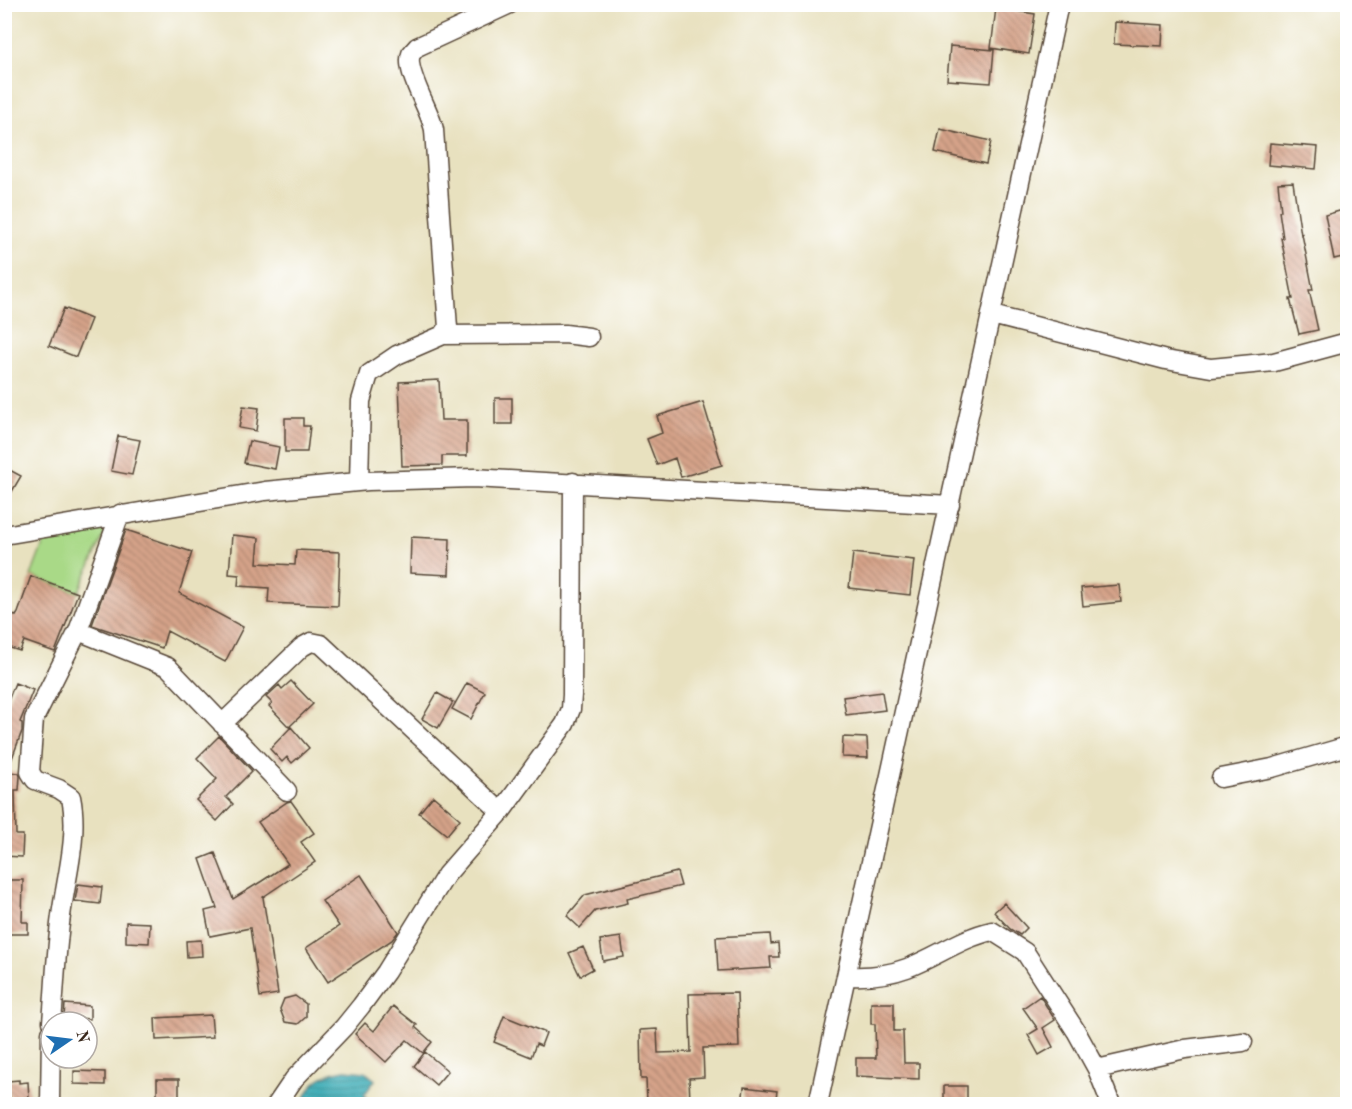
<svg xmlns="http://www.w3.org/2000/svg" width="1352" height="1109" viewBox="0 0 1352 1109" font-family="'Old Standard TT',serif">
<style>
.grass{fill:#a9d987;stroke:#728252;stroke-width:1.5}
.water{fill:url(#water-rules);stroke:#3b6b6a;stroke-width:1.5}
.building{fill:url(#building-back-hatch)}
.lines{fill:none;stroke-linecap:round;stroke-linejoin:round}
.minor-casing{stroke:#554536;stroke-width:21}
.minor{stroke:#fff;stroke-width:18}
</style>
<defs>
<pattern id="water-rules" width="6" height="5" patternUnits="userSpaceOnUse" patternTransform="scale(1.5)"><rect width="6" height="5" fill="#3bacb6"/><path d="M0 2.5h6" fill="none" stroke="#338c93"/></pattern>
<pattern id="building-back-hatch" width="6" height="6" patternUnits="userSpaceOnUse" patternTransform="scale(1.5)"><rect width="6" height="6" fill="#d5a389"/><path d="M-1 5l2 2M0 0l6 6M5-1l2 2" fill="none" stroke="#ae856f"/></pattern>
</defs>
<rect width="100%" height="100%" fill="#fff"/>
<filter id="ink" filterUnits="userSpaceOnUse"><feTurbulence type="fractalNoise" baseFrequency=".0167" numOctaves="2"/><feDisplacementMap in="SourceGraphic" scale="12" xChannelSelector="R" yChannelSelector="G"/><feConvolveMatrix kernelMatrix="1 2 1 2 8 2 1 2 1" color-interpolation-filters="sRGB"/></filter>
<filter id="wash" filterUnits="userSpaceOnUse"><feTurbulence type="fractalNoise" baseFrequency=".008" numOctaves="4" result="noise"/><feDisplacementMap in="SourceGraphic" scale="24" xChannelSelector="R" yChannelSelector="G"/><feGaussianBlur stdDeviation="1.35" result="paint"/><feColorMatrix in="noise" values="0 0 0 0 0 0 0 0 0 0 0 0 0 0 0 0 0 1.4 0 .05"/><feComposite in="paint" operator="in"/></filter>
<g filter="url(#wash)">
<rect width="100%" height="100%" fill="#e8e1bf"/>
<path class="grass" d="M102 519 107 528 78 593 31 576 48 531Z"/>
<path class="water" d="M345 1070 365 1072 375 1080 364 1095 370 1103 369 1104H333L305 1098C312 1080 326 1073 345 1070Z"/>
<g id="blocks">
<path class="building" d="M996 8 1035 14 1029 54 991 48Z
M1115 22 1163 25 1162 46 1114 44Z
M950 46 994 50 991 83 947 80Z
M940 129 991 141 986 164 935 152Z
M1270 143 1318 147 1316 169 1268 165Z
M1293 182 1301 235 1302 234 1313 290H1309L1318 330 1299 334 1290 299H1293L1281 238H1283L1279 211H1281L1278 183Z
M1343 210 1347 229V256L1334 259 1325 215Z
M64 308 91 319 76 357 49 346Z
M439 380 441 420H467V456H442V465L402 466 399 382Z
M495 398H512V424H495Z
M703 402 722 465 681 477 675 458 657 465 647 439 662 433 657 416Z
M243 406 259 408 256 431 239 428Z
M285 418H303V426H310L307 452H285Z
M118 436 140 440 132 475 111 471Z
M249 441 279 447 275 469 244 463Z
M4 467 21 476 4 505Z
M126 530 192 552 179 593 243 627 225 662 167 631 162 648 92 625Z
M232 535 259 538 257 563 295 565 296 550 340 552 338 606 268 603 269 588 238 586 239 575 229 574Z
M411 537 450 539 449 575 410 573Z
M853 553 914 560 910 595 849 588Z
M31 576 78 593 55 652 24 641 20 651 4 646V612L16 616 18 613Z
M1119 585 1121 602 1083 606 1081 588Z
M291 681 313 704 289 727 269 706 272 703 266 697 279 685 282 689Z
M15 683 33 690 20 722 22 723V731L7 772 19 773 20 776 19 790H15L16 835H23L22 857 4 856V711Z
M467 683 485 692 471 719 452 709Z
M882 692 885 710 846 715 843 697Z
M437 693 453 702 438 728 422 719Z
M291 727 309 748 292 763 287 757 282 762 270 749Z
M219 736 252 771 226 797 233 804 217 821 196 800 217 779 197 758Z
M843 737 867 738 868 758 842 757Z
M433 796 460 819 447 835 419 813Z
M291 801 314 833 301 842 315 862 263 897 278 994 260 997 250 928 210 936 205 911 217 908 200 859 215 853 233 899 262 881 288 864 258 822 287 802Z
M677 872 681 886 627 899 628 903 595 911 580 928 567 916 585 895Z
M361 875 398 932 392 940 328 982 306 948 339 926 322 901Z
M4 880H23L22 922H28V934H6Z
M78 884 102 887 100 904 75 901Z
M1004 903 1027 928 1020 935 1010 929 994 912Z
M126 922 150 923 149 943 126 942Z
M770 934 771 944 778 943 779 957H770L771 968 718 971 716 937Z
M621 937 624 957 603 961 600 940Z
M201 940 202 956 187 957 186 941Z
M583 947 593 969 580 976 569 953Z
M737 993 739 1047 703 1048 704 1077 689 1078 690 1101 647 1102 646 1079H641L640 1030 657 1029 658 1053 691 1052 689 994Z
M295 996 306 1004V1017L298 1024 285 1022 280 1009 284 999Z
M1040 996 1055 1020 1043 1028 1053 1047 1039 1055 1028 1035 1038 1029 1023 1008Z
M871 1003H894V1031H903L904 1063H919V1079L856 1076V1058H876L875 1024H871Z
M65 1004 90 1006V1019L64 1017Z
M393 1006 417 1025 415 1027 432 1042 423 1053 407 1040 386 1062 355 1034 365 1023 374 1031Z
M211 1015 213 1037 156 1040 155 1018Z
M504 1016 546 1033 541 1046 536 1044 531 1057 494 1042Z
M425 1052 448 1071 436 1085 414 1066Z
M74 1071 105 1072V1085L74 1084Z
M157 1079H179V1104H157Z
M19 1080V1083L28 1082 29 1098 10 1100 8 1081Z
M944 1086H967V1104H944Z
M744 1087 777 1091 775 1104H742Z"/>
</g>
</g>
<g filter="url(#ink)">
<use href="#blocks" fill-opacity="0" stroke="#554536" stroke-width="1.5"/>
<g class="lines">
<g class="minor-casing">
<path id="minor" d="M992 315 1166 360 1211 368 1274 362 1348 342
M443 335 565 334 589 337
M359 482 361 401 369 374 397 355 443 335 448 328 434 130C431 111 404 71 411 54 412 53 416 48 417 47L510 4
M4 535 265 491 368 481 474 478 950 505
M78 631 168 667 287 791
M222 724 302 647 311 642 321 644 501 812
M1221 778 1272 768 1348 746
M848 976C868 977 888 975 907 968 936 957 961 938 992 931L1025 952 1076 1031 1097 1069 1111 1104
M52 1022C55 987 56 951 61 916 66 877 79 836 71 797L59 789 35 780 30 772 34 719 78 631 120 514
M1097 1069 1185 1049 1243 1042
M50 1104 51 1033
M277 1104 294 1079 344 1027 361 1006 386 972 446 875 501 812 565 724 571 709 572 695 573 482
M818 1104 1059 4"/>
</g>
<use href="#minor" class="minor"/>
</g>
</g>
<rect width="1352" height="1109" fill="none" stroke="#fff" stroke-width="24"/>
<g transform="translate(69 1040) rotate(76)"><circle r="28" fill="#ffffff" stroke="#b1aaa5" stroke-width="1.5"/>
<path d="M0-4.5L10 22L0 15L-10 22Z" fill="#1f6fb2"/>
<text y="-9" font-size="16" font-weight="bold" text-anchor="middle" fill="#3b2a1e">N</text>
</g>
</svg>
